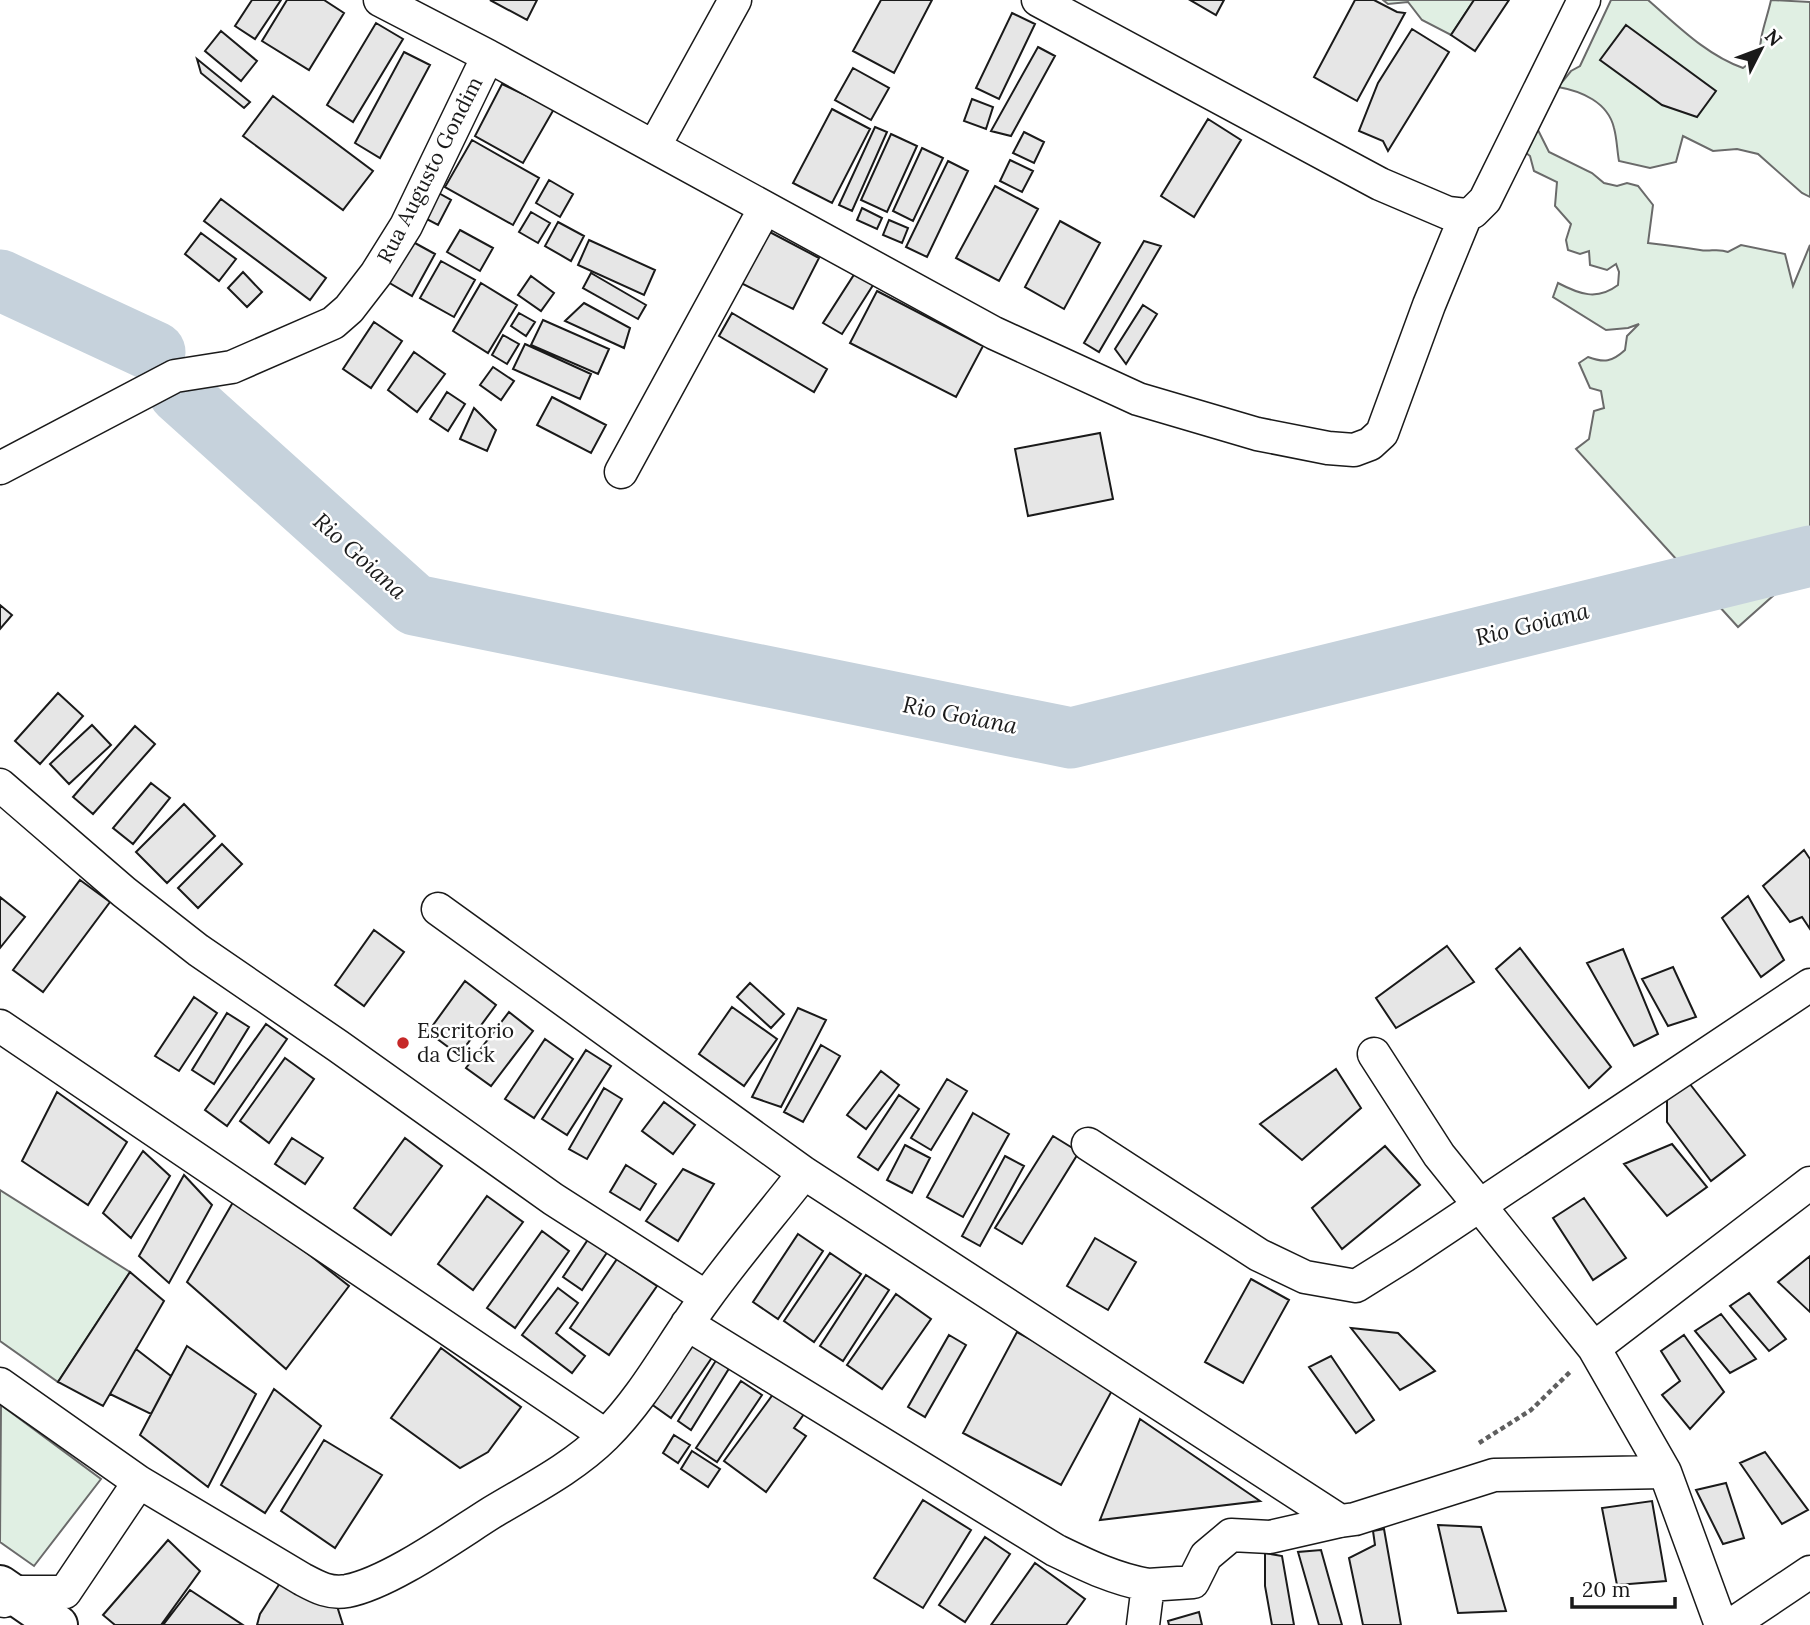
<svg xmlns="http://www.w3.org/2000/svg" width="1810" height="1625" viewBox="0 0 1810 1625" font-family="Lora,serif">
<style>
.green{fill:#e0efe3;stroke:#6a6a6a;stroke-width:2}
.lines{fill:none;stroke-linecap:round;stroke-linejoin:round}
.river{stroke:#c6d2dc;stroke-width:61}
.building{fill:#e6e6e6;stroke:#1a1a1a;stroke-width:2}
.street-casing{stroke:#1a1a1a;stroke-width:35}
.secondary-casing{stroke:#1a1a1a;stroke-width:42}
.path{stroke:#5f5f5f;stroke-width:4.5;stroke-dasharray:5 3.5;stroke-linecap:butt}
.street{stroke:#fff;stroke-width:32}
.secondary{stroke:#fff;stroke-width:38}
.poi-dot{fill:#c62828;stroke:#fff;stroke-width:2.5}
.labels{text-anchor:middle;stroke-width:5;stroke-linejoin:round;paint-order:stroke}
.street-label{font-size:21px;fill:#1a1a1a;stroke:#fff}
.poi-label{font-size:21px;fill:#1a1a1a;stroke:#fff;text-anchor:start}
.water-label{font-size:23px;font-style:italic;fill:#1a1a1a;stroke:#fff}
</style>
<rect width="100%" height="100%" fill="#fff"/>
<path class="green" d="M1383 0H1474L1451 35 1422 20 1408 2 1388 4Z
M1611 0H1648C1677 25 1706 55 1743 68L1760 55C1759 36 1767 19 1771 0L1810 2V197L1802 193 1758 154 1737 149 1713 151 1683 136 1676 162 1650 168 1619 161C1617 150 1617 139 1614 128 1608 102 1581 91 1558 87L1571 71 1580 66Z
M1527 130H1538L1549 152 1592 173 1604 183 1617 186 1627 183 1638 186 1653 205 1648 243C1666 245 1682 247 1700 250 1710 252 1718 248 1728 252L1741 245 1785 254 1793 286 1810 245V563L1738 627 1576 449 1589 439 1594 411 1604 408 1601 391 1590 388 1579 363 1588 357C1604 363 1612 362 1625 350L1627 336 1639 324 1628 328 1606 330 1553 297 1558 283C1579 294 1597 301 1618 285L1619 272 1616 264 1607 270 1590 265 1589 251 1580 254 1568 250 1566 240 1571 224 1555 206 1557 182 1534 171 1530 156 1515 144Z
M0 1190 130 1272 58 1382 0 1341Z
M1 1405 101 1479 34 1566 0 1542Z"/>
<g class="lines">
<path class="river" d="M0 280 155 352
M179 393 415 605 1071 738 1810 556"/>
</g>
<path class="building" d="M252 0H281L255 39 235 26Z
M287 0H324L344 13 309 70 262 41Z
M490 0H537L527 20Z
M881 0H932L894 73 853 51Z
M1190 0H1224L1216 15Z
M1355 0H1374L1397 12 1405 13 1357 101 1314 77Z
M1474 0H1509L1475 51 1451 35Z
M1012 13 1035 24 999 99 976 88Z
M376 23 403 39 353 122 327 105Z
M1626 25 1716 91 1697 117 1662 105 1600 60Z
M1412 29 1449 52 1388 151 1383 141 1359 131 1378 83Z
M221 31 257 61 241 81 205 51Z
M1038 47 1055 56 1011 136 991 131Z
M404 52 430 65 380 158 355 143Z
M197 59 250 102 244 108 201 73Z
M853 68 889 88 871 120 835 100Z
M502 84 554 109 523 163 475 136Z
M273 96 373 171 343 210 243 136Z
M972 99 993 107 986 129 964 121Z
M832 109 870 129 832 203 793 183Z
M1208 119 1241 140 1194 217 1161 196Z
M875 127 887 132 852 211 839 205Z
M1024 132 1044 142 1034 163 1013 153Z
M891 134 917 146 887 212 861 200Z
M472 140 539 178 513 225 445 187Z
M922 148 943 158 913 221 893 211Z
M1010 160 1033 171 1022 192 1000 181Z
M948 161 968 171 927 257 906 247Z
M549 180 573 194 560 217 536 203Z
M995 186 1038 209 999 281 956 258Z
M435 191 451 200 438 225 421 216Z
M221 199 326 278 310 300 204 221Z
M862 208 882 218 877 229 857 220Z
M531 212 550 223 538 243 519 232Z
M889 220 908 228 902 243 883 235Z
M1060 221 1100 243 1064 309 1025 287Z
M558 222 584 236 571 261 545 246Z
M764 229 819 258 793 309 737 281Z
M460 230 493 248 480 271 447 252Z
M201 233 236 259 219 281 185 254Z
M404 237 435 254 412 296 381 278Z
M589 240 655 270 644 295 578 265Z
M1144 241 1161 246 1099 352 1084 343Z
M441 261 475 280 454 317 420 298Z
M857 270 875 282 842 334 823 323Z
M243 272 262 292 247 307 228 288Z
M591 273 646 305 638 319 583 288Z
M531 276 554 293 541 311 518 295Z
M481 283 517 305 488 353 453 331Z
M877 291 983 346 956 397 850 343Z
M584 303 630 328 624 348 565 321Z
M1143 305 1157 314 1126 364 1115 349Z
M519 313 535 322 526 336 511 326Z
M732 313 827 369 814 392 719 336Z
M543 320 609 349 598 374 531 345Z
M374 322 402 341 371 388 343 369Z
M503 335 519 344 507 364 492 355Z
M525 344 591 374 580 399 513 369Z
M414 352 445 374 417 412 388 390Z
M493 367 514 381 501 400 480 385Z
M447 392 465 404 448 431 430 419Z
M552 397 606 425 591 453 537 425Z
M474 408 496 430 487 451 460 439Z
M1100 433 1113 499 1028 516 1015 449Z
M0 605 12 615 0 629Z
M58 693 83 716 40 764 15 741Z
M92 725 111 745 69 784 50 764Z
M135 726 155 744 93 814 73 797Z
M151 783 170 798 133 844 113 828Z
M184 804 215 836 167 883 136 852Z
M222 844 242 864 198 908 178 888Z
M1804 850 1810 859V929L1802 917 1790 922 1763 886Z
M80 880 110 902 43 992 13 970Z
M1748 896 1784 960 1761 977 1722 918Z
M0 897 25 917 0 948Z
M374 930 404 952 364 1006 335 985Z
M1447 946 1474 982 1396 1028 1376 998Z
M1520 948 1611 1067 1589 1088 1496 969Z
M1623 949 1658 1034 1634 1046 1587 963Z
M1673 967 1696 1017 1668 1026 1642 979Z
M465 981 496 1005 459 1055 428 1032Z
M750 983 784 1014 771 1028 737 997Z
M194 997 217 1013 179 1071 155 1056Z
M732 1007 777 1039 744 1086 699 1054Z
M798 1008 826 1020 781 1107 752 1097Z
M509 1012 533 1031 491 1086 466 1068Z
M227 1013 249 1027 214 1084 192 1070Z
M266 1024 287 1039 227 1126 205 1110Z
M545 1039 573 1059 534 1118 505 1099Z
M821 1045 840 1056 803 1122 784 1112Z
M586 1050 611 1066 567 1135 542 1119Z
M285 1058 314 1079 269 1143 240 1121Z
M1336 1069 1361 1108 1302 1160 1260 1124Z
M881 1071 899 1085 866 1129 847 1115Z
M947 1079 967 1091 931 1150 911 1138Z
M1686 1079 1745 1155 1711 1181 1667 1122V1095Z
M604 1088 622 1099 587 1159 569 1149Z
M57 1092 127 1142 88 1205 22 1161Z
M899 1095 919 1109 878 1170 858 1157Z
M664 1102 695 1125 673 1154 642 1131Z
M973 1113 1009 1134 963 1217 927 1197Z
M1053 1136 1079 1152 1022 1244 995 1228Z
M292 1138 323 1158 305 1184 275 1164Z
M405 1138 442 1166 391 1235 354 1208Z
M1672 1144 1707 1187 1667 1216 1624 1164Z
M905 1145 930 1158 912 1193 887 1180Z
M1385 1146 1420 1185 1342 1249 1312 1208Z
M143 1151 170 1176 131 1238 103 1213Z
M1005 1156 1024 1166 980 1246 962 1236Z
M626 1165 656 1184 640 1210 610 1192Z
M683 1169 714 1184 678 1241 646 1221Z
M184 1175 212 1205 169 1283 139 1256Z
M487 1196 523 1222 473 1290 438 1264Z
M236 1197 349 1286 286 1369 187 1282Z
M1584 1198 1626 1258 1593 1280 1553 1218Z
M542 1231 569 1251 515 1328 487 1308Z
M798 1234 823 1251 778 1319 753 1302Z
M589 1238 608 1251 582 1290 563 1277Z
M1095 1238 1136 1262 1108 1310 1067 1286Z
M830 1253 861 1274 814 1342 784 1321Z
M1810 1256V1312L1778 1282Z
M617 1259 657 1286 609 1355 570 1328Z
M130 1272 164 1301 103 1406 58 1382Z
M866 1275 889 1290 843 1361 820 1346Z
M1251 1279 1289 1300 1243 1383 1205 1362Z
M558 1288 578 1303 556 1333 585 1356 572 1373 522 1335Z
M1749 1293 1786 1339 1769 1351 1730 1306Z
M896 1294 931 1319 882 1389 847 1365Z
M1721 1314 1756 1359 1730 1373 1695 1331Z
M1351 1328 1398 1333 1435 1371 1400 1390Z
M1017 1332 1115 1385 1061 1485 963 1433Z
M949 1335 966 1345 925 1417 908 1407Z
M1684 1335 1724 1392 1690 1429 1662 1395 1680 1381 1661 1351Z
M689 1339 713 1356 671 1418 647 1401Z
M187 1346 256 1394 208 1487 140 1435Z
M441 1348 521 1407 488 1452 460 1468 391 1418Z
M136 1349 171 1376 151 1414 110 1394Z
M720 1354 733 1362 691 1430 678 1421Z
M1331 1356 1374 1420 1356 1433 1309 1367Z
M741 1381 762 1395 717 1462 696 1448Z
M274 1389 321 1426 265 1513 221 1485Z
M774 1393 804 1414 794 1428 806 1436 766 1492 724 1461Z
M1140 1419 1260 1501 1100 1520Z
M674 1435 690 1445 678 1463 663 1453Z
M324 1440 382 1475 335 1548 281 1511Z
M692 1451 720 1469 708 1487 681 1469Z
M1765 1452 1808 1510 1782 1524 1740 1463Z
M1726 1483 1744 1538 1723 1544 1696 1490Z
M923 1500 971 1530 923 1608 874 1578Z
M1652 1501 1666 1581 1617 1585 1602 1508Z
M1438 1525 1481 1527 1506 1611 1458 1613Z
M1384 1529 1401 1625H1363L1349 1558 1375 1545 1373 1531Z
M985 1537 1010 1554 965 1622 939 1605Z
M168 1540 200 1571 161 1625H115L103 1615Z
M1321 1550 1342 1625H1319L1298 1552Z
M1265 1553 1282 1556 1294 1625H1272L1265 1586Z
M1035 1563 1085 1599 1066 1625H991Z
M282 1580 337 1606 343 1625H257L260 1614Z
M190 1590 243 1625H163Z
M1199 1612 1202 1625H1169L1168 1621Z"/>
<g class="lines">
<g class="street-casing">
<path id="street" d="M380 0 488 56 994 333 1138 399 1257 434 1328 448 1354 450 1370 444 1382 433 1429 305 1466 215
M1038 0 1380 184 1448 213 1466 215 1473 212 1485 200 1584 0
M654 147 735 0
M0 468 175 376 232 367 333 323 349 309 376 274 406 226 488 56
M621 472 765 208
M0 785 124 892 198 950 338 1046 553 1199 706 1297
M438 909 804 1173 1340 1521
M0 1026 605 1435
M1374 1054 1439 1155 1594 1348 1665 1472
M1088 1144 1259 1255 1305 1277 1356 1286 1404 1256 1810 985
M687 1324 1055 1550C1086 1565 1114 1579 1148 1585
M1594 1348 1810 1183
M0 1384 139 1482 302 1579C317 1587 329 1594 347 1591 389 1583 453 1537 491 1513 529 1490 573 1468 605 1436 646 1395 671 1345 705 1299 736 1256 771 1215 804 1173
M4 1601 11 1592H65L139 1482
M1143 1625 1148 1585 1193 1582 1206 1556 1231 1535 1270 1537 1340 1521 1355 1519 1494 1475 1665 1472 1721 1625
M1731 1625 1810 1572"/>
</g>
<g class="secondary-casing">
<path id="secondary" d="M0 1585 58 1625"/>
</g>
<path class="path" d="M1479 1443 1531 1410 1571 1371"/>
<use href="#street" class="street"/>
<use href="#secondary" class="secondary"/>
</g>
<circle class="poi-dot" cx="403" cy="1043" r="7"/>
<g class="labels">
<g class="street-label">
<text transform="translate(430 170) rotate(-63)" y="7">Rua Augusto Gondim</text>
</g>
<g class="poi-label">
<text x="417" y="1038">Escritorio<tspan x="417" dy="24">da Click</tspan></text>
</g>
<g class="water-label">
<text transform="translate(360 556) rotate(42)" y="8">Rio Goiana</text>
<text transform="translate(1532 624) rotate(-14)" y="8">Rio Goiana</text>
<text transform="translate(960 715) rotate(11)" y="8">Rio Goiana</text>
</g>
</g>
<g transform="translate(1761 49) rotate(48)" stroke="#ffffff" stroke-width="5" paint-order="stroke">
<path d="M0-5L12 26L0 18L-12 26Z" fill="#1a1a1a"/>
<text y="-10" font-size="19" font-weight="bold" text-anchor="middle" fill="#1a1a1a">N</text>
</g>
<path d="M1572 1597v10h103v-10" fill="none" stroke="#1a1a1a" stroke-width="3.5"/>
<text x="1582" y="1597" font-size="21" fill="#1a1a1a" stroke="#ffffff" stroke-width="5" paint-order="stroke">20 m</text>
</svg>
